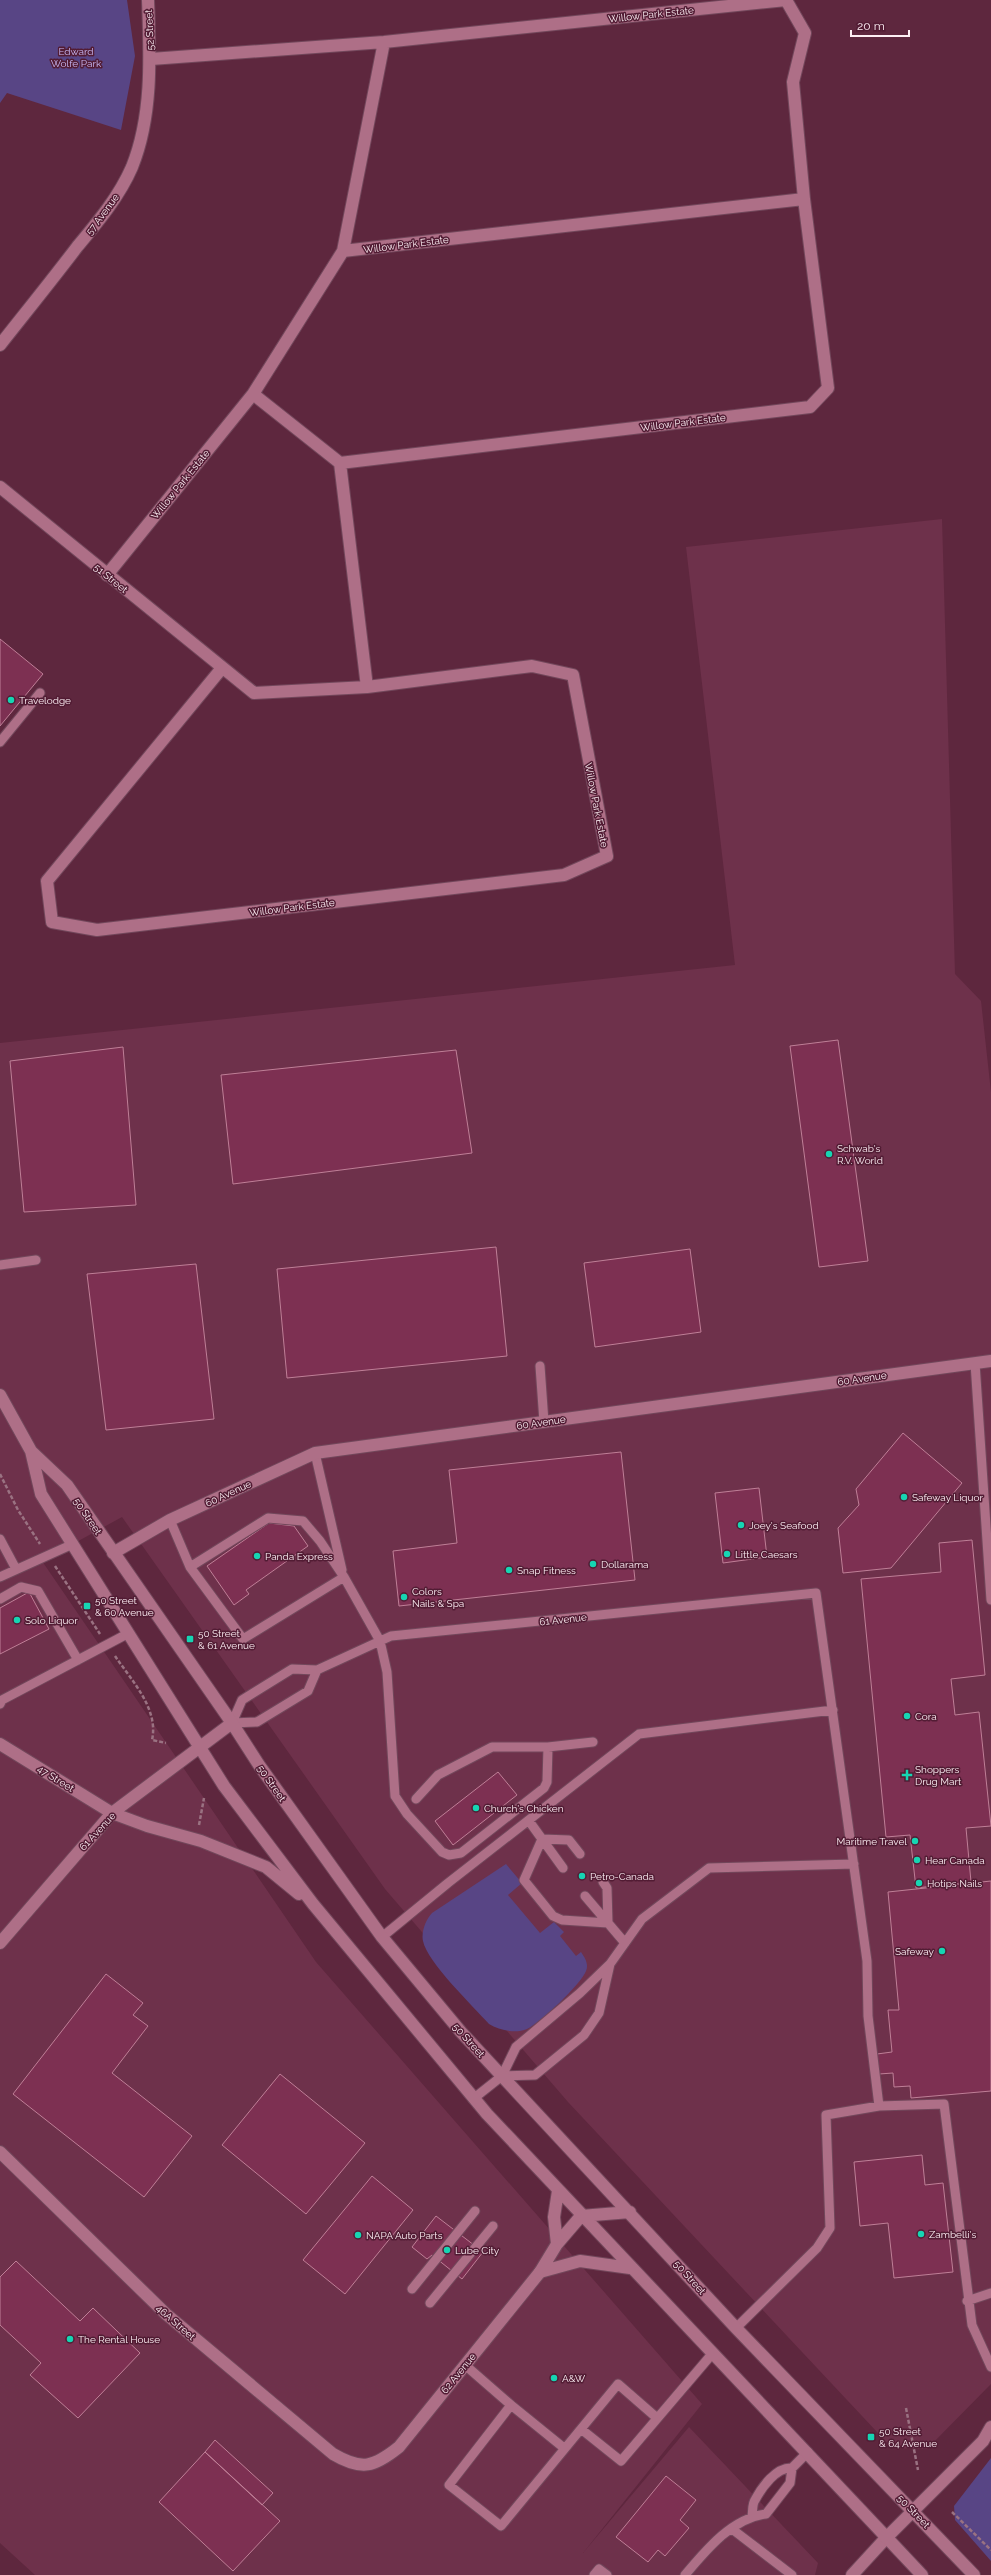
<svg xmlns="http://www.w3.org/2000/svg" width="991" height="2575" viewBox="0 0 991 2575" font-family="Raleway,sans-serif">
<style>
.built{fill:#6e314b}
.green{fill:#584585}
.building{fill:#7d3052;stroke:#bf7f97}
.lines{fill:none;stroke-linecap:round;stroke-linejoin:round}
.lane-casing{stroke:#72475b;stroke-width:11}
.street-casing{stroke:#72475b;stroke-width:14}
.secondary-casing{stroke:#72475b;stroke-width:14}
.path{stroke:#9a7282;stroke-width:2.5;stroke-dasharray:4 2;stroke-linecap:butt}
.lane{stroke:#ae6f87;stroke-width:9}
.street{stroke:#ae6f87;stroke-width:12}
.secondary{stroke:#ae6f87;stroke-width:12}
.poi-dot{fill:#16d5b3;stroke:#521c34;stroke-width:1.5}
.labels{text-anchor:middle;stroke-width:3;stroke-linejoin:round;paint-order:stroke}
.street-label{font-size:10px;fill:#feeff4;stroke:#521c34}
.park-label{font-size:10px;fill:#c9baf7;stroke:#521c34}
.poi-label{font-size:10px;fill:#feeff4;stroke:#521c34;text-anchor:start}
</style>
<rect width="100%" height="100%" fill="#5e273e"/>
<path class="built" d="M942 519 955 974 981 1001 991 1092V2384L927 2449 892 2448 568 2102 385 1889 122 1517 42 1561 316 1962 702 2404 583 2553 689 2427 818 2563 815 2575H35L0 2543V1043L735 965 686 547Z"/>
<path class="green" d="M0 0H127L135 56 121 130 7 93 0 103Z
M506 1864 522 1883 508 1895 540 1933 554 1922 564 1932 560 1936 576 1956 581 1952C585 1958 589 1964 586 1971 581 1984 540 2023 527 2029 515 2034 499 2030 489 2024 473 2006 427 1962 423 1941 421 1932 426 1919 432 1913Z
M991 2458V2561L955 2520 954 2506Z"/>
<path class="building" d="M0 639 43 674 0 726Z
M838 1040 868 1261 819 1267 790 1046Z
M123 1047 136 1205 24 1212 10 1061Z
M456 1050 472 1153 233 1184 221 1075Z
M496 1247 507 1356 287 1378 277 1269Z
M690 1249 701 1332 595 1347 584 1263Z
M196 1264 214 1419 106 1430 87 1274Z
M903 1433 962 1483 891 1568 843 1573 838 1528 859 1505 856 1489Z
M621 1452 635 1580 399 1606 393 1551 457 1543 449 1470Z
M759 1488 767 1557 723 1563 715 1493Z
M269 1523 294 1526 308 1546 246 1590 249 1594 234 1605 207 1566Z
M972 1540 985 1675 951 1679 955 1715 979 1712 991 1826 966 1828 971 1882 916 1888 910 1835 886 1837 861 1579 941 1572 939 1543Z
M29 1592 49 1629 0 1654V1608Z
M498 1772 517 1795 453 1845 435 1821Z
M991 1881V2091L911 2098 910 2086 894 2087 893 2073 879 2074 877 2054 892 2052 888 2010H899L888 1892Z
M106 1974 143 2003 133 2015 148 2026 112 2073 192 2136 144 2197 13 2094Z
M280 2074 365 2143 306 2214 222 2145Z
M922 2155 925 2185 943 2183 953 2272 894 2278 888 2223 860 2226 854 2162Z
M372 2176 413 2210 345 2294 303 2260Z
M436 2216 483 2252 462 2279 432 2255 427 2259 412 2247Z
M16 2261 80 2321 93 2308 140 2353 78 2418 30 2375 41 2363 0 2325V2277Z
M215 2440 273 2493 262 2505 205 2452Z
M205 2452 280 2521 233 2571 159 2502Z
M666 2476 696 2500 680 2520 689 2528 665 2556 658 2550 648 2562 616 2537Z"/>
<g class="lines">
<g class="lane-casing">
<path id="lane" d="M0 742 40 693
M0 1265 36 1260
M975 1363 991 1600
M540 1366 544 1422
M315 1453 342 1570
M170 1520 190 1567 243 1639 344 1577 380 1641 387 1672 395 1796 407 1814 442 1852 449 1855 461 1853 544 1788 547 1782 548 1747
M0 1539 16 1569
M190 1567 268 1518 303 1521 320 1541 344 1577
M0 1577 73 1544
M0 1599 21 1587 38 1591 78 1660
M317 1670 308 1691 257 1722 232 1723 242 1700 292 1669 317 1670 391 1636 816 1593 867 1961 868 2016 879 2106
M0 1704 2 1700 129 1633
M416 1799 438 1775 492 1747H548L593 1742
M529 1821 542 1839 524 1880 553 1916 562 1920 608 1923
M563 1868 542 1839 569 1840 580 1854
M603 1882 607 1888 608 1923 625 1943
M585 1896 608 1923
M382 1937 448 1883 639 1734 833 1710
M502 2076 535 2075 584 2035 599 2013 610 1964
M473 2099 502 2076 516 2047 580 1993 610 1964 642 1919 709 1868 854 1864
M412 2289 475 2211
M967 2301 991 2293
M430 2303 493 2226
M736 2328 817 2248 830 2228 826 2115 879 2106 944 2104 972 2325 991 2367
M465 2365 511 2405 449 2485 501 2526 618 2384 657 2418
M511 2405 564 2448
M581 2429 621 2461 712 2354
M752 2516C753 2511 752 2504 755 2500 762 2487 776 2467 792 2468
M732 2529 792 2575
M594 2575 599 2569 607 2575
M685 2575C706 2550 732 2518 766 2514L790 2483 792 2468 808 2452"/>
</g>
<g class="street-casing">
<path id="street" d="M151 59 384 42 786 0 805 33 793 82 804 199 828 388 810 407 340 463
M343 251 804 199
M0 345C26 312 52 280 77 247 97 223 119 197 132 167 153 115 150 55 148 0
M253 394 340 463 367 687
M0 487 254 693 367 687 532 666 573 675 607 856 564 875 97 930 52 922 47 881 222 668
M107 575 253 394 343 251 384 42
M113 1553 170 1520 315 1453 991 1361
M0 1943 112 1813
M0 2152 166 2314 333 2454C362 2471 374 2467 399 2447L540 2272
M852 2575 886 2538"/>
</g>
<g class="secondary-casing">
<path id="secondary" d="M0 1395 31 1451 41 1494 224 1786 313 1904 487 2114 922 2575
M31 1451 67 1485 232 1723 259 1765 382 1937 461 2032 736 2328 974 2575
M0 1744 112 1813 147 1826 201 1841 266 1867 299 1894
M112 1813 232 1723
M557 2244 581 2216 630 2212
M540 2272 580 2261 630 2268
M540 2272 557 2244 554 2217 558 2191
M886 2538 983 2441 991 2427"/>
</g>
<path class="path" d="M0 1474 18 1510 40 1544
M55 1566 100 1634
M115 1656C132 1681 159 1709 152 1740L166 1743
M199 1825 204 1798
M906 2408 918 2470
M952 2512 991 2550"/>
<use href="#lane" class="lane"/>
<use href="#street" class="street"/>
<use href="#secondary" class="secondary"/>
</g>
<g class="poi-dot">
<circle cx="11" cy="700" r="4"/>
<circle cx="829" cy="1154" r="4"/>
<circle cx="904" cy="1497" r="4"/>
<circle cx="741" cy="1525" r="4"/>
<circle cx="727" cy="1554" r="4"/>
<circle cx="257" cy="1556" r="4"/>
<circle cx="593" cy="1564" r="4"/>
<circle cx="509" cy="1570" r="4"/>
<circle cx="404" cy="1597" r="4"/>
<rect x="83" y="1602" width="8" height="8" rx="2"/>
<circle cx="17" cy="1620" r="4"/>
<rect x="186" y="1635" width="8" height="8" rx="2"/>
<circle cx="907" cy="1716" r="4"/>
<path d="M905 1769h4v4h4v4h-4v4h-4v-4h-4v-4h4z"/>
<circle cx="476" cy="1808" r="4"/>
<circle cx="915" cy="1841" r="4"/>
<circle cx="917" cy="1860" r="4"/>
<circle cx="582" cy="1876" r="4"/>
<circle cx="919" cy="1883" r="4"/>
<circle cx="942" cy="1951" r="4"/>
<circle cx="921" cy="2234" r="4"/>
<circle cx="358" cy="2235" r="4"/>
<circle cx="447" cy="2250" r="4"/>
<circle cx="70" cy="2339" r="4"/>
<circle cx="554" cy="2378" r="4"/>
<rect x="867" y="2433" width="8" height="8" rx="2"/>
</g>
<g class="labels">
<g class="street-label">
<text transform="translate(651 14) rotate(-6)" y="4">Willow Park Estate</text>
<text transform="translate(149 30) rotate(-93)" y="4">52 Street</text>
<text transform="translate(102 214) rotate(-54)" y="4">57 Avenue</text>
<text transform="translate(406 244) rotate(-7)" y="4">Willow Park Estate</text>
<text transform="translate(683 422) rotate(-7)" y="4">Willow Park Estate</text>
<text transform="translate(180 484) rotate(-51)" y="4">Willow Park Estate</text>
<text transform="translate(111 578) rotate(39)" y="4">51 Street</text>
<text transform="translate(597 805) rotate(79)" y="4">Willow Park Estate</text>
<text transform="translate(292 907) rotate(-7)" y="4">Willow Park Estate</text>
<text transform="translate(862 1378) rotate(-8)" y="4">60 Avenue</text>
<text transform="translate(541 1422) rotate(-8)" y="4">60 Avenue</text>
<text transform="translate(228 1493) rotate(-25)" y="4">60 Avenue</text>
<text transform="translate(88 1516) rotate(56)" y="4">50 Street</text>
<text transform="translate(563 1619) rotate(-6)" y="4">61 Avenue</text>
<text transform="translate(56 1778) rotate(32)" y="4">47 Street</text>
<text transform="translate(272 1783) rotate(55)" y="4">50 Street</text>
<text transform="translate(97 1831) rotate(-47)" y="4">61 Avenue</text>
<text transform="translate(469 2040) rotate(48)" y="4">50 Street</text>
<text transform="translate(690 2277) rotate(48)" y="4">50 Street</text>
<text transform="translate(176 2322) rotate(41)" y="4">46A Street</text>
<text transform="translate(458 2373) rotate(-51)" y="4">62 Avenue</text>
<text transform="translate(914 2511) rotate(46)" y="4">50 Street</text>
</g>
<g class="park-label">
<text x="76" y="55">Edward<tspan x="76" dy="12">Wolfe Park</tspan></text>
</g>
<g class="poi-label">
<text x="19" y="704">Travelodge</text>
<text x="837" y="1152">Schwab's<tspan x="837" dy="12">R.V. World</tspan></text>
<text x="912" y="1501">Safeway Liquor</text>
<text x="749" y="1529">Joey's Seafood</text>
<text x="735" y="1558">Little Caesars</text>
<text x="265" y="1560">Panda Express</text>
<text x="601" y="1568">Dollarama</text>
<text x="517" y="1574">Snap Fitness</text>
<text x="412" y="1595">Colors<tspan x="412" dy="12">Nails &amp; Spa</tspan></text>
<text x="95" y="1604">50 Street<tspan x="95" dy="12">&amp; 60 Avenue</tspan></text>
<text x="25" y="1624">Solo Liquor</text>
<text x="198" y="1637">50 Street<tspan x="198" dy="12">&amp; 61 Avenue</tspan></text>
<text x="915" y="1720">Cora</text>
<text x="915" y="1773">Shoppers<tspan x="915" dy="12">Drug Mart</tspan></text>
<text x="484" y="1812">Church's Chicken</text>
<text x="907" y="1845" text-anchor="end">Maritime Travel</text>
<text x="925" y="1864">Hear Canada</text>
<text x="590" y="1880">Petro-Canada</text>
<text x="927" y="1887">Hotips Nails</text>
<text x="934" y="1955" text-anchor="end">Safeway</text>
<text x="929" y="2238">Zambelli's</text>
<text x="366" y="2239">NAPA Auto Parts</text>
<text x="455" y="2254">Lube City</text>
<text x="78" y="2343">The Rental House</text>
<text x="562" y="2382">A&amp;W</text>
<text x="879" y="2435">50 Street<tspan x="879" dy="12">&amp; 64 Avenue</tspan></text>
</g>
</g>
<path d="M851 30v6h58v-6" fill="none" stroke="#feeff4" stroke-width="2"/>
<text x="857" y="30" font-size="12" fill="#feeff4" stroke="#521c34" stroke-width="3" paint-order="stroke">20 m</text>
</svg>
